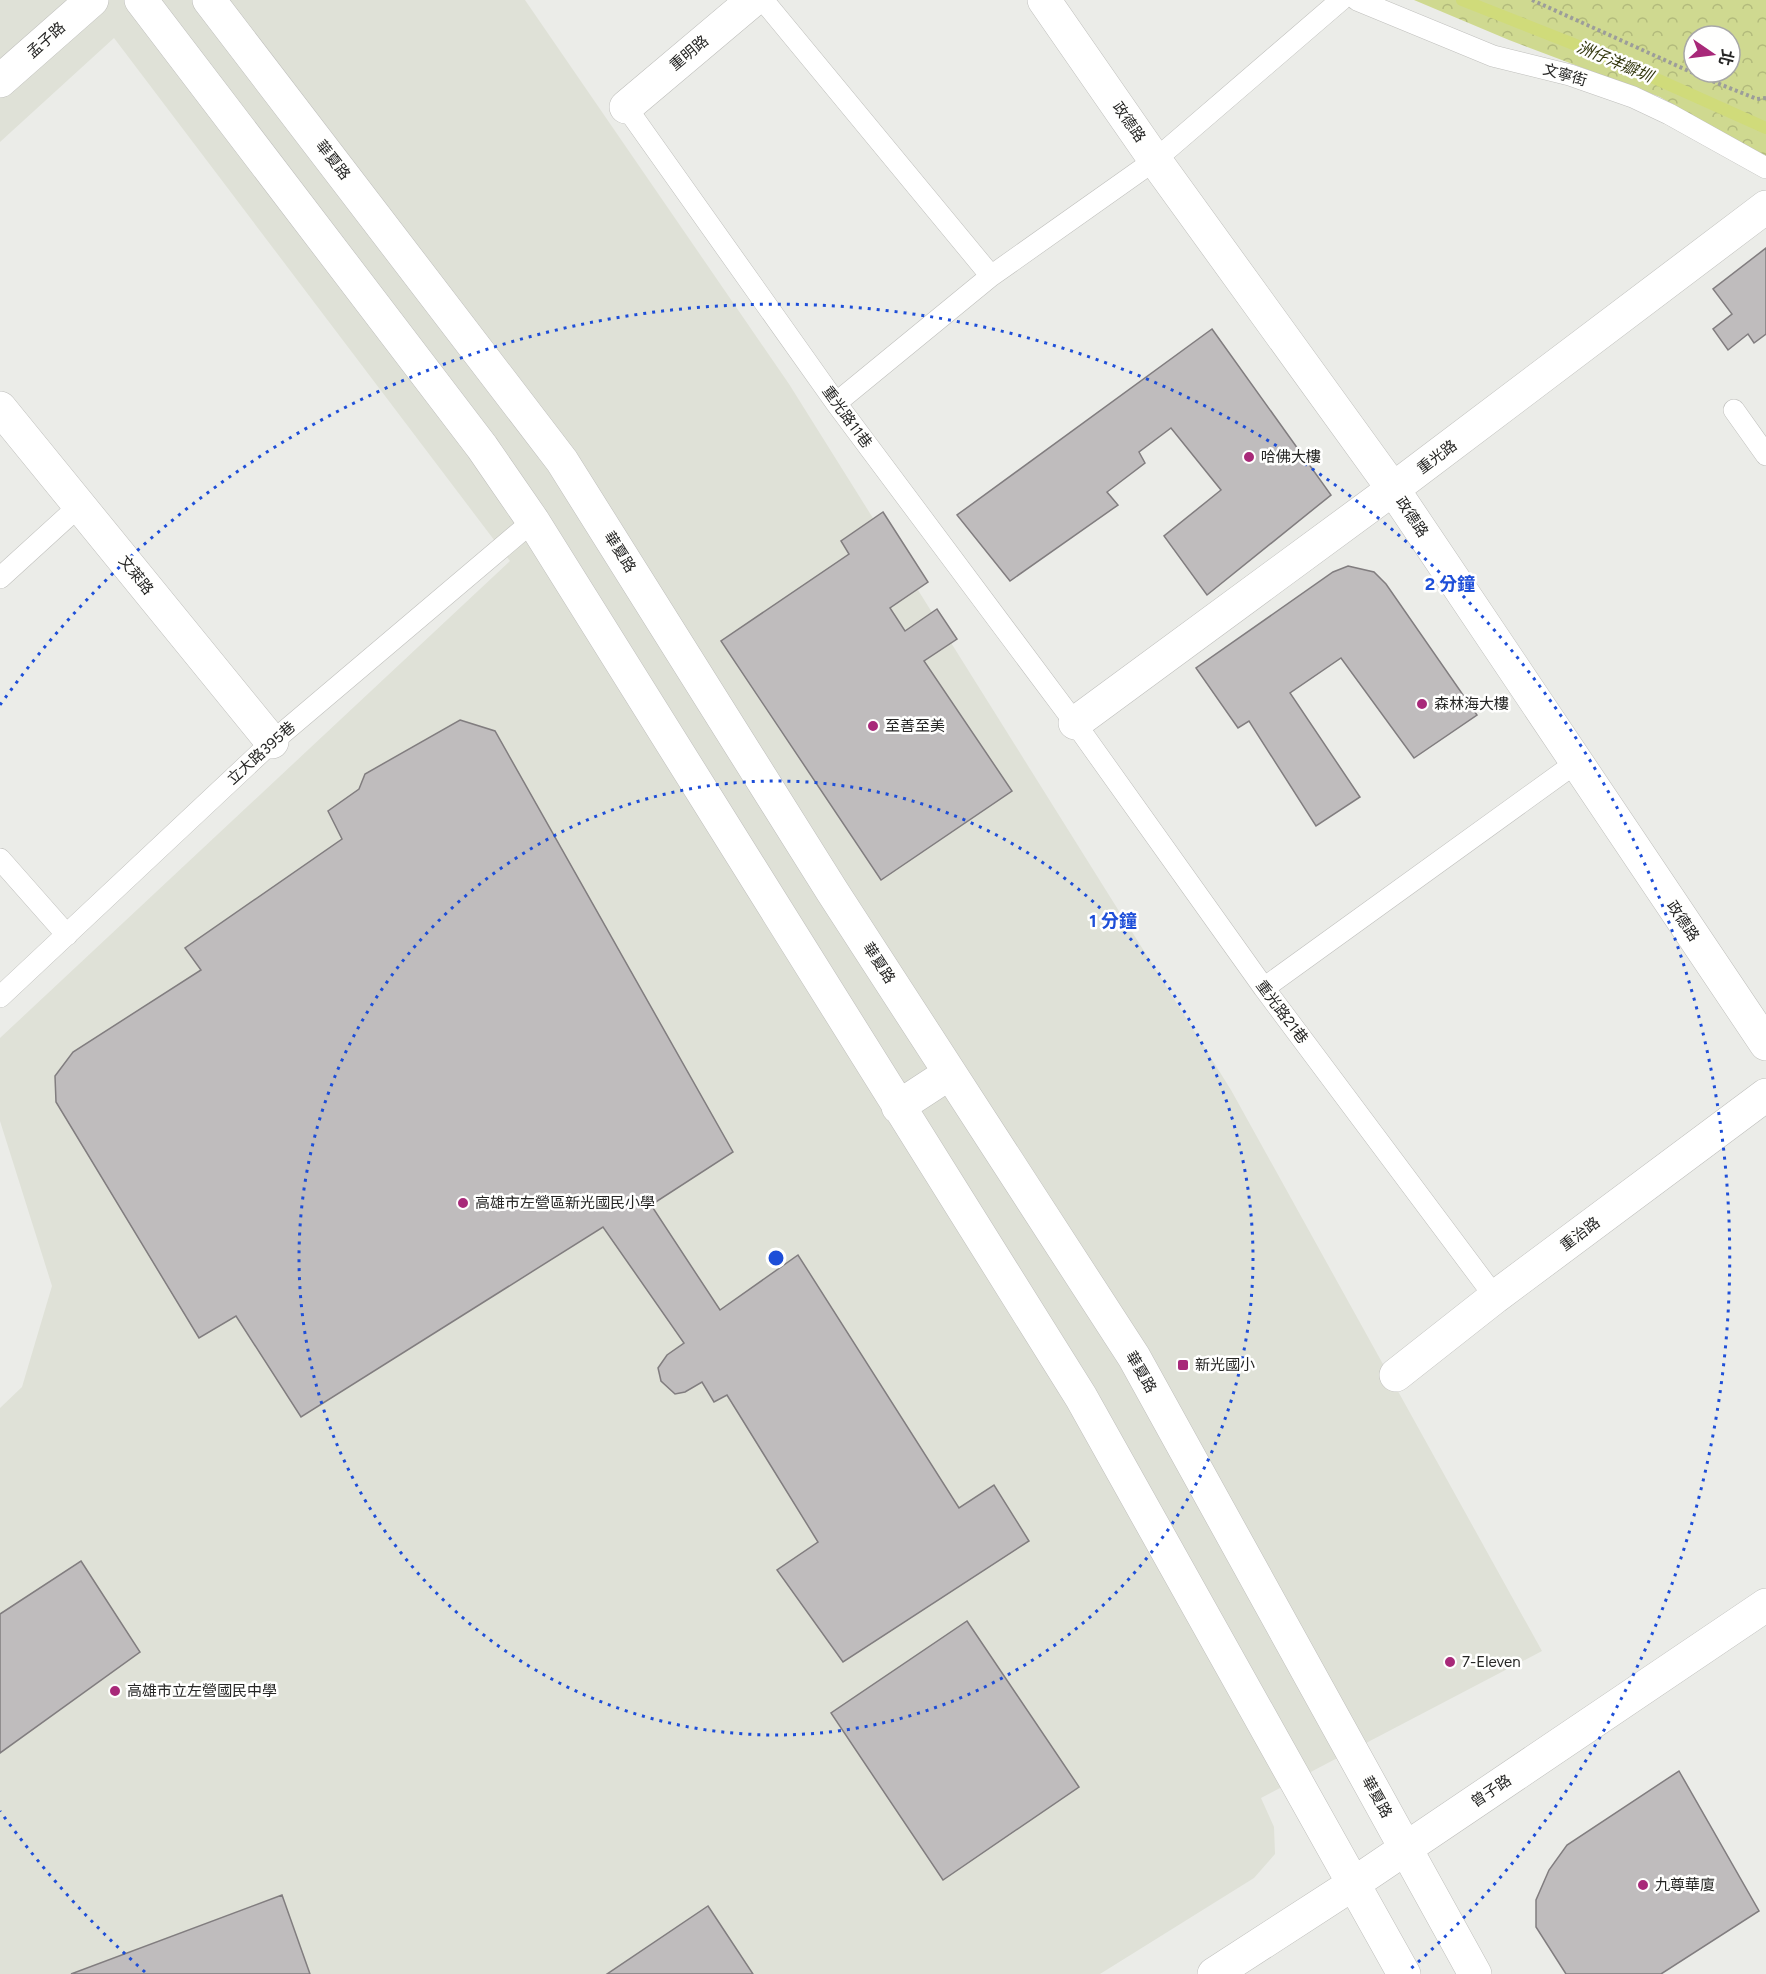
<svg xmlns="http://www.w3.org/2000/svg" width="1766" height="1974" viewBox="0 0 1766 1974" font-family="Figtree,'Noto Sans TC',sans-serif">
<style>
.built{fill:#dfe1d7}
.park{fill:url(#park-crowns);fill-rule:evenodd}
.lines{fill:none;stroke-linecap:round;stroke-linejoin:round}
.stream{stroke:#d0db7a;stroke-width:12}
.building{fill:#bfbcbd;stroke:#817d7f;stroke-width:1.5}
.lane-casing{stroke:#bfbfbc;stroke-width:22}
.street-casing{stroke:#bfbfbc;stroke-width:34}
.secondary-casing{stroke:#bfbfbc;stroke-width:34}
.path{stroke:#9c9d9a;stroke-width:4;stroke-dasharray:3 3;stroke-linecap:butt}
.lane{stroke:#fff;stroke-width:21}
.street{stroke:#fff;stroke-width:33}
.secondary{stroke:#fff;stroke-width:33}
.ring{fill:none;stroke:#1d4ed8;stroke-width:3;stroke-dasharray:3 6}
.poi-dot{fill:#a82979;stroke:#fffffe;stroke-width:2}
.labels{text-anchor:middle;stroke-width:5;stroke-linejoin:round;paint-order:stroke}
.street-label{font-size:15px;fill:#262625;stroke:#fffffe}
.poi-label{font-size:15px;fill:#262625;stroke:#fffffe;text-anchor:start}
.water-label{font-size:16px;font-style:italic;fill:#34380f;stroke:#fffffe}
.centre{fill:#1d4ed8;stroke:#fffffe;stroke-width:3}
.ring-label{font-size:18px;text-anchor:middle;font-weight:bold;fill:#1d4ed8;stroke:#fffffe;stroke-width:5;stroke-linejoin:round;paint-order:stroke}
</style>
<defs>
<pattern id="park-crowns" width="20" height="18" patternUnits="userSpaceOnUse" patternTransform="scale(1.5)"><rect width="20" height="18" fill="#cfd990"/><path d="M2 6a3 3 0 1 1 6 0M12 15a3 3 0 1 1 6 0" fill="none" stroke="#b2ba7c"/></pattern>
</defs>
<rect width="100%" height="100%" fill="#ebece8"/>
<path class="built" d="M0 0H525L789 384 1231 1090 1542 1651 1261 1798 1274 1827 1275 1854 1254 1878 1100 1974H0V1408L22 1387 52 1286 0 1121V1038L510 561 114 38 0 142Z"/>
<path class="park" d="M1414 0H1766V158L1660 97 1509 40ZM1694 36H1730V72H1694Z"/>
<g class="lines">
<path class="stream" d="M1462 0 1614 60 1766 128"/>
</g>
<path class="building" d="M1766 248V334L1754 343 1748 334 1728 350 1713 329 1732 314 1713 289Z
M1212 329 1331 495 1207 595 1164 536 1221 490 1171 428 1139 452 1145 463 1107 492 1118 505 1010 581 957 515Z
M883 512 928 582 890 608 905 631 937 609 957 639 924 661 1012 791 881 880 721 641 849 554 841 541Z
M1348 566 1374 572 1386 584 1477 715 1414 758 1341 658 1290 693 1360 797 1316 826 1249 721 1238 728 1196 668 1333 572Z
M460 720 495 731 733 1152 651 1205 720 1310 798 1255 959 1508 994 1485 1029 1541 843 1662 777 1570 818 1542 727 1395 714 1402 702 1382 685 1392 675 1394 661 1381 658 1368 667 1355 684 1343 603 1227 301 1417 236 1316 199 1338 56 1102 55 1076 73 1052 201 970 185 948 342 839 328 811 359 789 365 774Z
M81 1561 140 1652 0 1753V1614Z
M967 1621 1079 1787 943 1880 831 1713Z
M1679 1771 1759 1911 1661 1974H1566L1536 1927V1900L1549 1870 1567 1845Z
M282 1895 310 1974H71Z
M708 1906 753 1974H607Z"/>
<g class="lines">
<g class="lane-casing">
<path id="lane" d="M763 0 991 276
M1357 0 1493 56 1570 75 1633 97 1669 114 1766 168
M626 107 836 403 1075 723 1264 988 1495 1297
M836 403 991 276 1155 160 1341 0
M1734 410 1766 455
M0 578 79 506
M0 859 67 935
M1264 988 1577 762
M0 997 272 742 533 521"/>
</g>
<g class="street-casing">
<path id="street" d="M1044 0 1155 160 1393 489 1766 1044
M0 81 92 0
M626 107 753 0
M0 408 272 742
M1075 723 1393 489 1766 207
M1396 1375 1495 1297 1766 1095"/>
</g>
<g class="secondary-casing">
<path id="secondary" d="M141 0 482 447 533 521 1081 1397 1404 1974
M209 0 562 461 832 891 1134 1357 1475 1974
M898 1107 950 1073
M1214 1974 1353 1884 1766 1605"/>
</g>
<path class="path" d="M1532 0 1702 77 1757 99 1766 98"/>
<use href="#lane" class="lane"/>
<use href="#street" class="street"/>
<use href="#secondary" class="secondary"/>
</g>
<g class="ring">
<circle cx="776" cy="1258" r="477"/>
<path d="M145 1972A953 953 0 0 1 0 1811M0 705A953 953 0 1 1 1407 1972"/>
</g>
<g class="poi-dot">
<circle cx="1249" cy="457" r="6"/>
<circle cx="1422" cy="704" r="6"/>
<circle cx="873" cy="726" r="6"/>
<circle cx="463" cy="1203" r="6"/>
<rect x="1177" y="1359" width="12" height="12" rx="3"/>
<circle cx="1450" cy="1662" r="6"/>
<circle cx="115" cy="1691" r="6"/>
<circle cx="1643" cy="1885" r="6"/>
</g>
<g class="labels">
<g class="street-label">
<text transform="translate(46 40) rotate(-42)" y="5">孟子路</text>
<text transform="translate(689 53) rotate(-40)" y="5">重明路</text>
<text transform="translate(1565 75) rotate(16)" y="5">文寧街</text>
<text transform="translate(1129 122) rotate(55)" y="5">政德路</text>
<text transform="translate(333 160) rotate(52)" y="5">華夏路</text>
<text transform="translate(847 417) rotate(54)" y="5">重光路11巷</text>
<text transform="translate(1437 457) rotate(-37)" y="5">重光路</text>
<text transform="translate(1412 517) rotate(56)" y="5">政德路</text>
<text transform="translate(620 552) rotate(58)" y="5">華夏路</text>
<text transform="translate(136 575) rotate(51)" y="5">文萊路</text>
<text transform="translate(261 753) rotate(-42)" y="5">立大路395巷</text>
<text transform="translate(1683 921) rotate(56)" y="5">政德路</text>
<text transform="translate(879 963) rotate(57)" y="5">華夏路</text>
<text transform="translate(1282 1012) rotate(53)" y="5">重光路21巷</text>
<text transform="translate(1580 1234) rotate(-37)" y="5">重治路</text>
<text transform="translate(1141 1372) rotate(60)" y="5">華夏路</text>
<text transform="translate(1491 1791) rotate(-34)" y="5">曾子路</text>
<text transform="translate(1377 1797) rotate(61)" y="5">華夏路</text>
</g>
<g class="poi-label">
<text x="1261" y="462">哈佛大樓</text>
<text x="1434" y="709">森林海大樓</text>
<text x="885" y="731">至善至美</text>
<text x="475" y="1208">高雄市左營區新光國民小學</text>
<text x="1195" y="1370">新光國小</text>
<text x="1462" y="1667">7-Eleven</text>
<text x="127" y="1696">高雄市立左營國民中學</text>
<text x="1655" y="1890">九尊華廈</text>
</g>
<g class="water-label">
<text transform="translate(1615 61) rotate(23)" y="6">洲仔洋瓣圳</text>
</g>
</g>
<circle cx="776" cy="1258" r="9" class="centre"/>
<g class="ring-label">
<text x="1450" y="590">2 分鐘</text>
<text x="1113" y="927">1 分鐘</text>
</g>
<g transform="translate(1712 54) rotate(104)"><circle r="28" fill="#fffffe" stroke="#a8a8a7" stroke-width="1.5"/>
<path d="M0-4.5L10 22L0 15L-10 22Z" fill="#a82979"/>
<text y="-9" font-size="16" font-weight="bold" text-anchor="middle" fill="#262625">北</text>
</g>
</svg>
